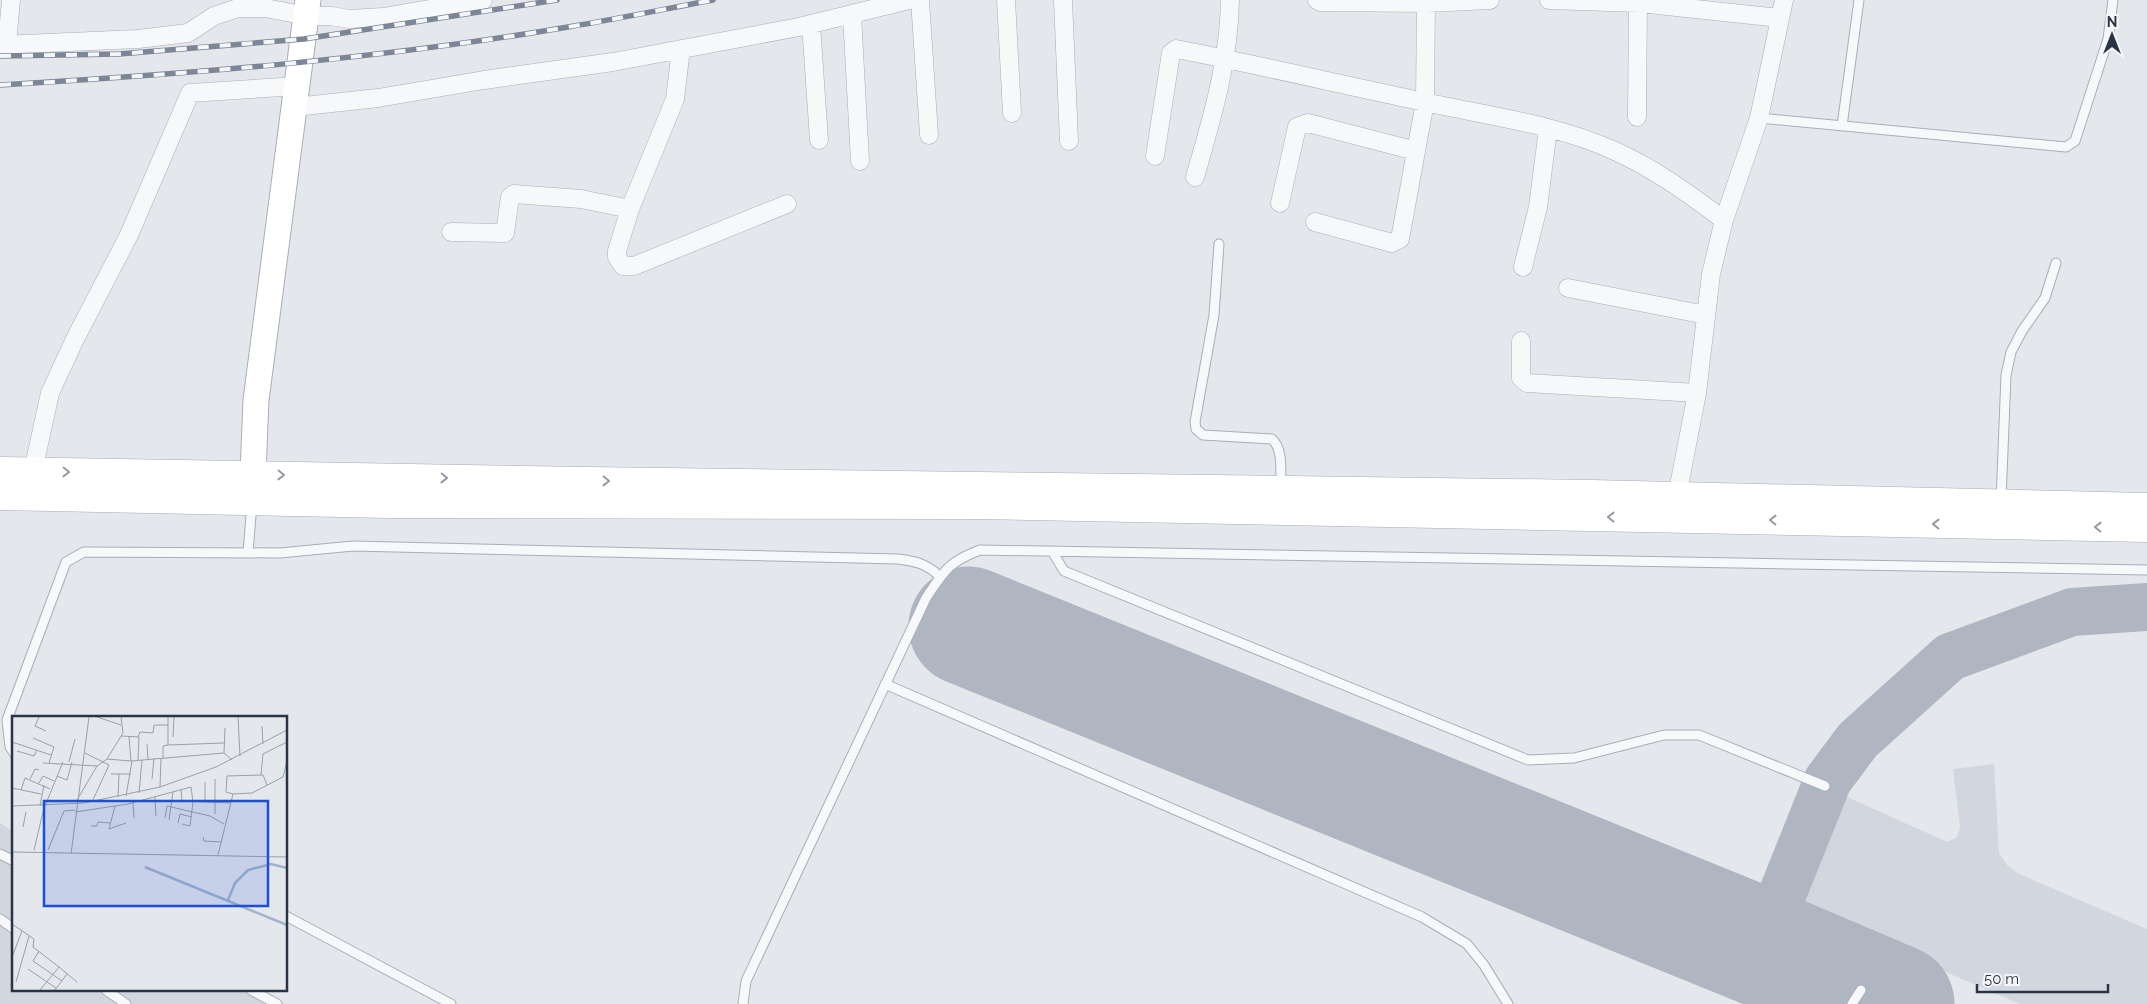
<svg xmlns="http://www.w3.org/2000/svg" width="2147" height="1004" viewBox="0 0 2147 1004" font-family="Raleway,sans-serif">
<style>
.built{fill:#d2d6de}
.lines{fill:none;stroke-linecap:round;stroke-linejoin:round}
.taxiway{stroke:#b0b6c1;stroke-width:48}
.runway{stroke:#b0b6c1;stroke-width:119}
.lane-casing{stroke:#a9aeb7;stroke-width:11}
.street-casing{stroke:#a9aeb7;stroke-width:19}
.secondary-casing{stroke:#a9aeb7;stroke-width:27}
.primary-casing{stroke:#a3abb8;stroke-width:29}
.lane{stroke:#f7f8fa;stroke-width:9}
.street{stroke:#f7f8fa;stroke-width:18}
.secondary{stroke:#fff;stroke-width:25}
.primary{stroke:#fff;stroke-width:28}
.rail-casing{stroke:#7d8696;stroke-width:5.5}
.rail{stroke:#f4f6f9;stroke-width:4;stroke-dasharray:11;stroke-linecap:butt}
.oneway{stroke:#959aa2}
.inset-river{fill:none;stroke:#9fb4cc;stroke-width:2.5}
.inset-road{fill:none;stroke:#9a9fa9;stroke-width:1}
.view{fill:#1d4ed8;fill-opacity:0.15;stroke:#1d4ed8;stroke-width:2.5}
.inset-edge{fill:none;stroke:#2b3445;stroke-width:2.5}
</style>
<rect width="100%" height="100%" fill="#e4e7ec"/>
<path class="built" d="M1994 764 1999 853 2007 865 2017 873 2147 929V1004H2020L1761 892 1803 777 1947 842 1957 837 1960 827 1953 769Z
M0 823 14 832V990H254L275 1004H0Z"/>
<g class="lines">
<path class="taxiway" d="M1761 947 1828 780 1858 740 1950 657 2072 612 2147 607"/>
<path class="runway" d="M968 626 1761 947 1895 1004"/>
<g class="lane-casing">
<path id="lane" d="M1759 118 2066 147 2075 141 2108 39 2113 0
M1842 126 1859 0
M1219 244 1214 315 1195 422 1196 429 1203 435 1272 439C1284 450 1280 473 1281 488
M2001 501 2006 375 2011 352 2022 331 2045 298 2056 263
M1052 551 1064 571 1528 760 1574 758 1664 735H1699L1825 786
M248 553 252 503
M885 684 1422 917 1467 944 1484 965 1508 1004
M14 753 10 747 7 720 66 562 84 552 280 553 353 546 898 559C915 561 928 564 940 577
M0 854 14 861
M286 916 451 1004
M0 919 14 929
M106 990 126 1004
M251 990 277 1004
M743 1004 746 981 926 598C944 571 948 562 980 550L2147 570
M1852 1004 1861 990"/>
</g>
<g class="street-casing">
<path id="street" d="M920 0 929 135
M1006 0 1012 113
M1063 0 1069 141
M1317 0 1320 2 1427 3 1490 0
M1549 0 1639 3 1780 18
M852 15 860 161
M811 24 819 140
M7 44 11 0
M0 45 138 39 188 33 214 16 238 8H265L307 16H331L349 19 383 17 483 0
M681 49 675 99 630 209 617 251V257L623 266H634L787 204
M295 107 378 98 484 80 613 62 799 27 909 0
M1637 117 1638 0
M1155 156 1171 53 1176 49C1260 65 1342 85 1425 102 1488 116 1556 124 1615 151 1655 169 1689 194 1724 220
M1195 177C1212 118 1229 62 1230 0
M1280 203 1297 127 1308 123 1416 151
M1315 222 1392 243 1400 239 1425 102 1426 0
M451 232 505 233 510 197 514 194 581 199 630 209
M1523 267 1538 207 1548 129
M1568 288 1706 315
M1521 341V378L1527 383 1697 393
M33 471 50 393 75 339 129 235 190 93 298 86
M1673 503 1677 496 1697 393 1711 274 1724 220 1759 118 1784 0"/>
</g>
<g class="secondary-casing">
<path id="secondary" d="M252 497 256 400 308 0"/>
</g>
<g class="primary-casing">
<path id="primary" d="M0 471 586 481 1592 494 2147 507
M0 496 389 504 980 505 2147 528"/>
</g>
<use href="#lane" class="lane"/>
<use href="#street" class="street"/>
<use href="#secondary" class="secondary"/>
<use href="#primary" class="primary"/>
<g class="rail-casing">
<path id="rail" d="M0 56 119 54 304 39 557 0
M0 85C190 74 380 59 568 27 617 19 665 9 713 0"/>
</g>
<use href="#rail" class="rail"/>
</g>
<defs><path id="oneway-chevron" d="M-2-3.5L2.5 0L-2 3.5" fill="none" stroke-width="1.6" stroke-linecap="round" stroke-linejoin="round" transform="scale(1.25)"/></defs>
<g class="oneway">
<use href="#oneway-chevron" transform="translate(66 472) rotate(1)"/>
<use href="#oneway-chevron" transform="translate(281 475) rotate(1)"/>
<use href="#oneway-chevron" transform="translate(444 478) rotate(1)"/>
<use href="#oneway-chevron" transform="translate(606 481) rotate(1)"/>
<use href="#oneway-chevron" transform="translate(1611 517) rotate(-179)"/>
<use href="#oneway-chevron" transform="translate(1773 520) rotate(-179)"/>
<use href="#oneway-chevron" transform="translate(1936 524) rotate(-179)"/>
<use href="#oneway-chevron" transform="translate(2098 527) rotate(-179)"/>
</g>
<g transform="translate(12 716)">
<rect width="275" height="275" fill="#e4e7ec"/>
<path class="inset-river" d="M133 151 275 209M216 184 223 167 236 154 259 148 275 152"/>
<path class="inset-road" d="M27 1 23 10 34 15M85 1 109 9M226 1 228 40M250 10 251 28M109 20 127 21 126 44M117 21 119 45M126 21 128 16 141 17 142 9H156M161 21 162 1M21 22 42 31 37 47M0 26 39 39M135 28 136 43M156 29 212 27M5 35 22 40 25 34M73 37 97 49 80 86M212 37 213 12M151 42V30L156 29V1M95 43 119 45 212 37 220 44M57 46 63 23M31 47 85 50 95 43 111 17 109 1M99 58H119M249 59 251 38 275 26M45 60 55 64 60 46M18 63 23 53 27 54M140 63 142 42M203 63V98M193 66V85M27 67 31 60 42 65M148 71 149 42M0 72 29 78M9 74 13 62 38 73M169 74 170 85 218 87M127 77 130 44M221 78 214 76 215 60 251 59 255 69M114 80 120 45M106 81 107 58M143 81 144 100M65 84 85 50M121 87 122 102M0 90 72 87 148 71 204 51 275 14M28 90 32 69M33 90 51 46M103 90 97 113 114 107M63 96 116 88 179 71 181 86 178 110 170 108M153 102 155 90 198 100 212 108M157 104 161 76M166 107 168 98 180 101M79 110H85L86 106 98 107M11 111 14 96M191 121 192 125 209 126M22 134 31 96M36 134 52 95 63 94M0 136 275 141M59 138 77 1M206 139 221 78 240 77 271 61 275 45M0 208 22 223 21 231 47 251 28 274M27 235 21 245 50 265M0 241 10 215M47 251 65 266M16 253 44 272M4 266 17 220M43 274 55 258"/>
<path class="view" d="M32 85H256V190H32Z"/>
<rect width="275" height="275" class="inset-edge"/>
</g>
<g transform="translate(2112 35)" stroke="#f4f6f9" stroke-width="4" paint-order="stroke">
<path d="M0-4L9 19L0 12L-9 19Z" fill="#2b3445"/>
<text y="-8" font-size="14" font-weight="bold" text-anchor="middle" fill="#2b3445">N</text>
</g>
<path d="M1977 984v8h131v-8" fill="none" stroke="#2b3445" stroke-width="2.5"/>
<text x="1984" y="984" font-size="15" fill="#2b3445" stroke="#f4f6f9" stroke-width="4" paint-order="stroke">50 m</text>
</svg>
